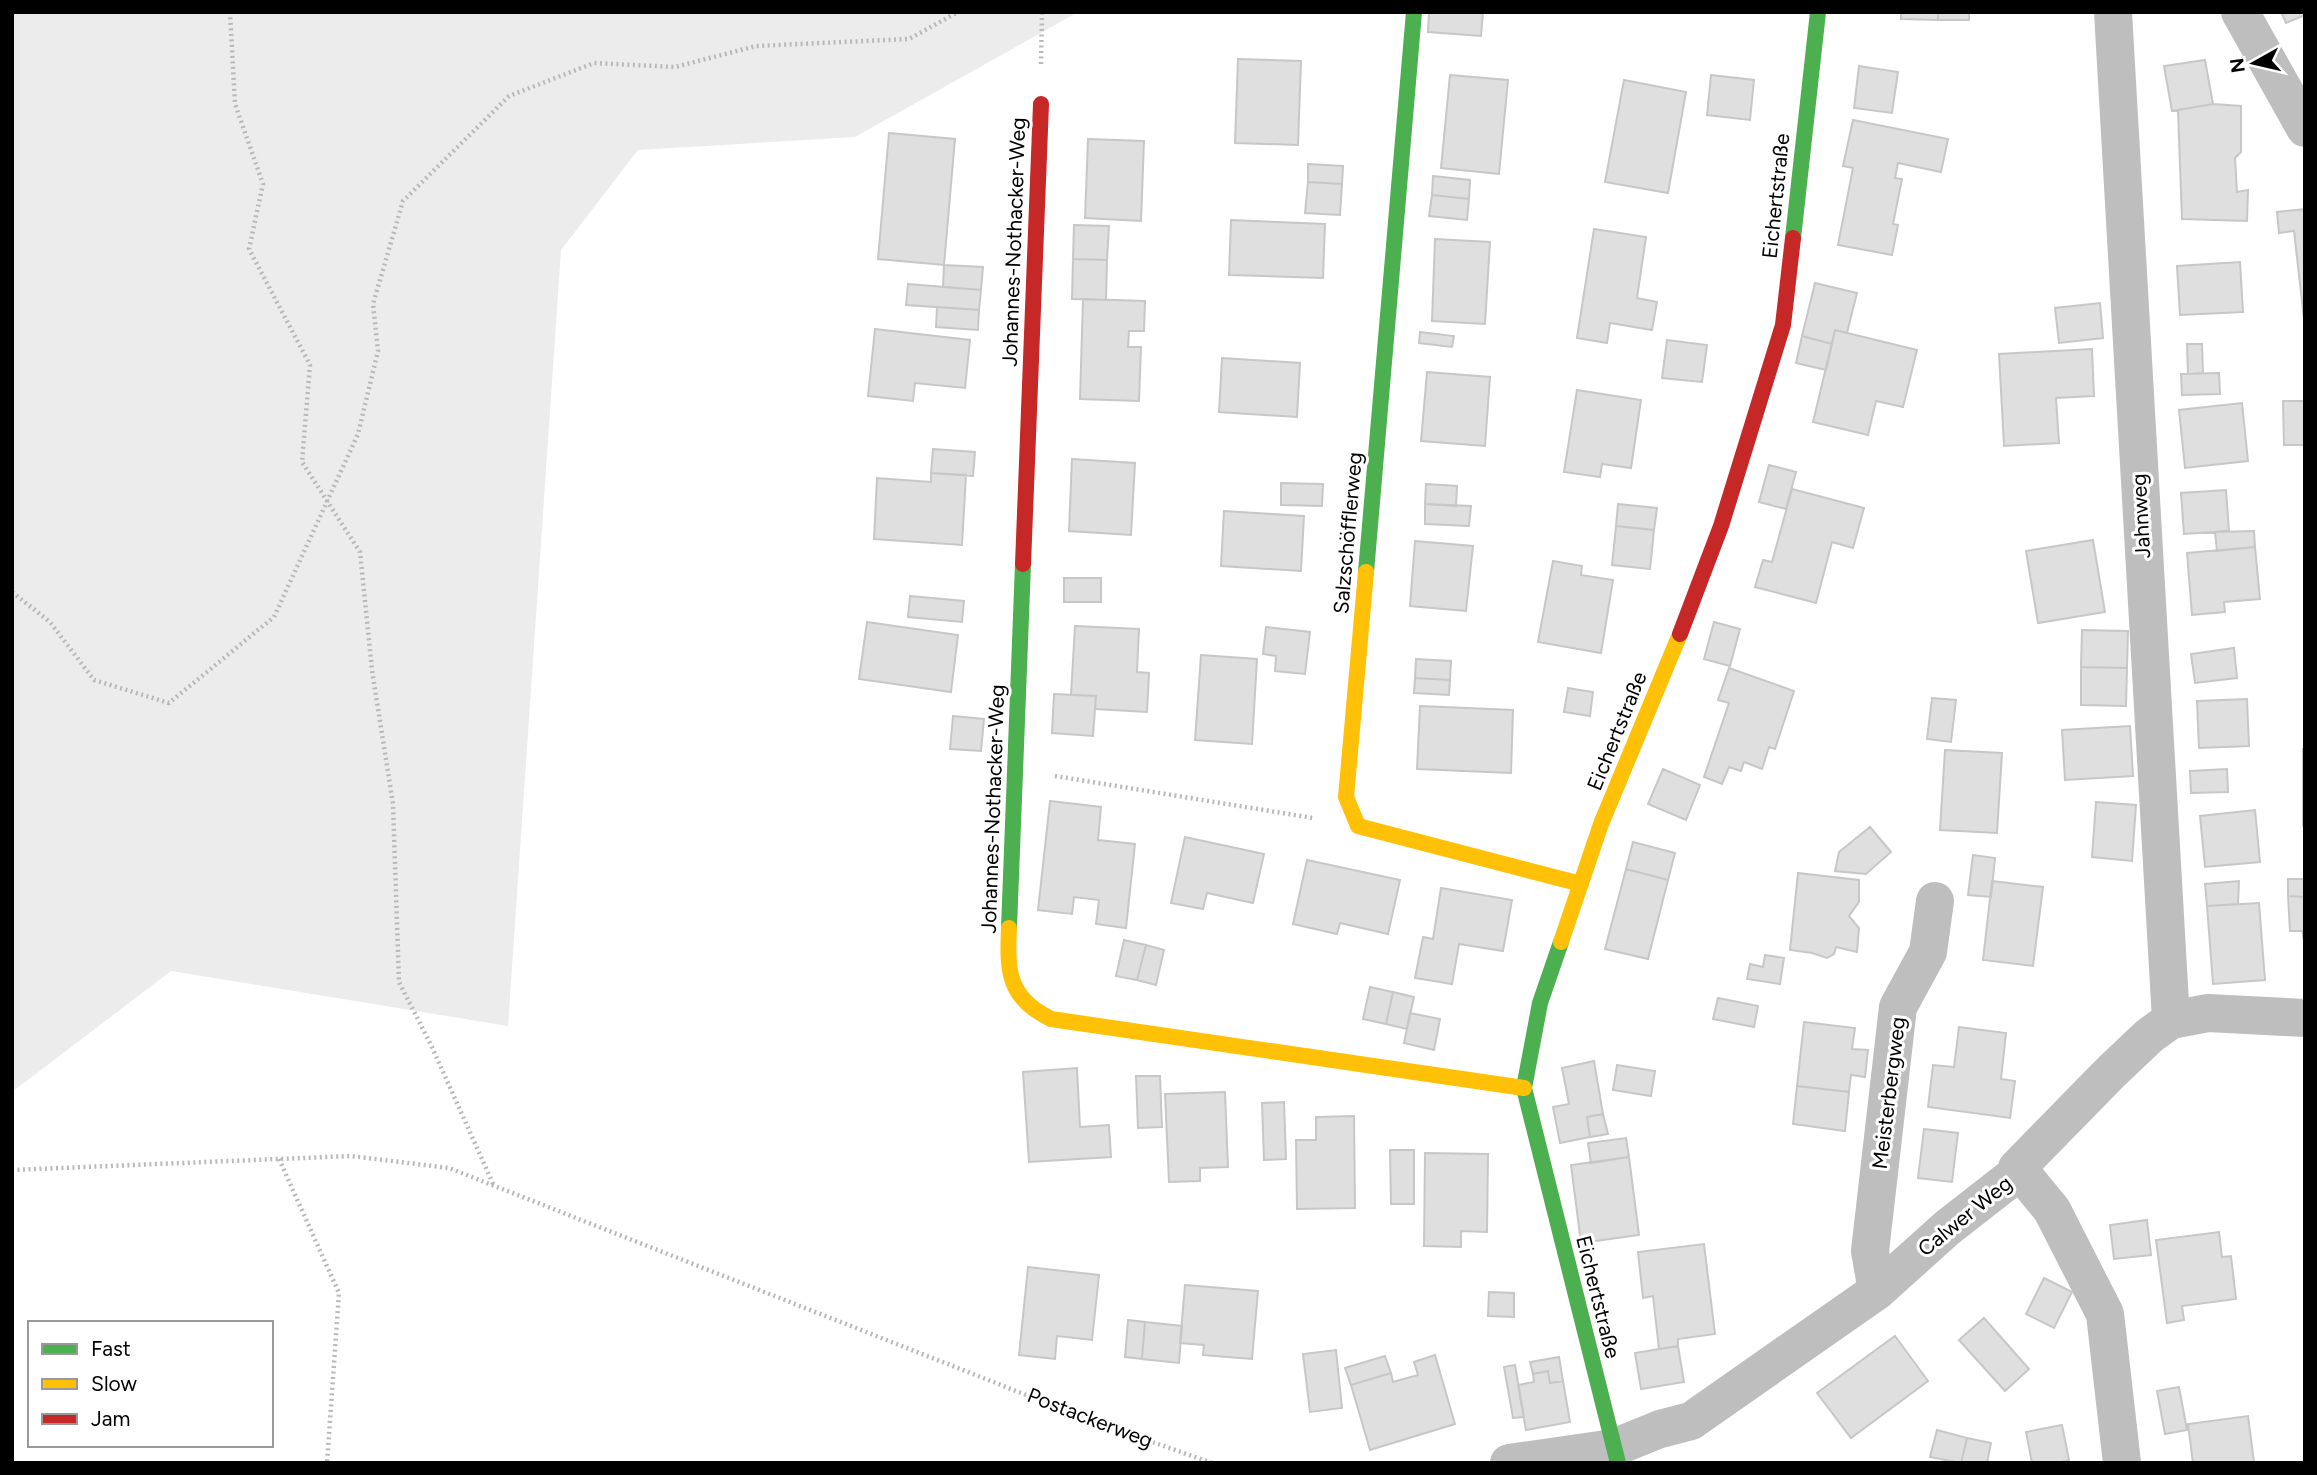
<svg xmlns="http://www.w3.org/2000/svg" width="2317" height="1475" viewBox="0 0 2317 1475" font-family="Figtree,sans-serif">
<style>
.green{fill:#ececec}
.building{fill:#dfdfdf;stroke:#c7c7c7;stroke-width:2}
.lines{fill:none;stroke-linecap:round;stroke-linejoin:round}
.path{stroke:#b9b9b9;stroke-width:4.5;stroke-dasharray:2 3.5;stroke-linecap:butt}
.street{stroke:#bebebe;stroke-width:38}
.fast{stroke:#4caf50;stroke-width:16}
.slow{stroke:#ffc107;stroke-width:16}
.jam{stroke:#c62828;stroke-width:16}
.labels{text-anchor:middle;stroke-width:6;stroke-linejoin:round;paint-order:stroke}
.street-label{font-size:21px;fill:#000;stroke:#fff}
</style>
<rect width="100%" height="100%" fill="#fff"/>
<path class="green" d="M12 12H1078L855 137 638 150 561 250 508 1026 171 971 12 1092Z"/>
<path class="building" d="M1429 12H1483L1481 36 1428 32Z
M1901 12H1938V20L1901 19Z
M1938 12H1969V20H1938Z
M2281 12H2305V15L2286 23Z
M1238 59 1301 61 1298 145 1235 143Z
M2205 60 2213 104 2172 111 2164 66Z
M1859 66 1898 72 1892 113 1854 108Z
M1450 75 1508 80 1499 174 1441 168Z
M1711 75 1754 80 1750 120 1707 115Z
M1624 80 1686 92 1668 193 1605 182Z
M2213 104 2241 106V152L2235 158 2237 192 2248 190 2247 221 2182 219 2178 110Z
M1853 120 1948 139 1941 172 1898 163 1895 178 1902 179 1893 224 1898 225 1892 255 1838 245 1853 168 1843 166Z
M889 133 955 139 944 265 878 259Z
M1088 139 1144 141 1141 221 1085 218Z
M1308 164 1343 166 1342 184 1308 182Z
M1433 176 1470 180 1469 199 1432 195Z
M1308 182 1342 184 1340 215 1305 213Z
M1432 195 1469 199 1467 220 1429 216Z
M2305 209V328L2294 231 2279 233 2277 212Z
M1231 220 1325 224 1323 278 1229 275Z
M1074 225 1109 226 1107 260 1073 259Z
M1594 229 1646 237 1637 298 1657 302 1652 330 1610 323 1607 343 1577 338Z
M1435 239 1490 242 1485 324 1432 321Z
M1073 259 1107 260 1106 300 1072 299Z
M2240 262 2243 312 2180 315 2177 266Z
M944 265 983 267 981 290 943 287Z
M1815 283 1857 293 1847 333 1835 330 1832 344 1802 336Z
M908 284 981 290 979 310 906 305Z
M1083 299 1145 301 1144 331H1129L1128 347H1141L1139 401 1080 399Z
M2100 303 2103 338 2059 343 2055 308Z
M937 307 979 310 978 330 936 327Z
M875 329 970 340 965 388 915 383 913 401 868 396Z
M1835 330 1917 350 1903 407 1876 401 1868 435 1813 422Z
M1420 332 1454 336 1452 347 1419 343Z
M1802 336 1832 344 1826 370 1796 363Z
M1667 340 1707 345 1702 382 1662 378Z
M2187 344H2202L2203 373 2188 374Z
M2092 349 2094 396 2056 398 2059 443 2004 446 1999 354Z
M1222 358 1300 363 1297 417 1219 412Z
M1427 372 1490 377 1485 446 1421 441Z
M2219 373 2220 394 2182 395 2181 374Z
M1577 390 1641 400 1631 468 1602 464 1600 477 1564 472Z
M2283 401H2305V445H2284Z
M2242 403 2248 461 2185 468 2179 410Z
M933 449 975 452 973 476 931 473Z
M1072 459 1135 463 1131 535 1069 531Z
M1769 465 1796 472 1786 509 1759 502Z
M931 473 966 475 962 545 874 539 877 478 931 482Z
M1281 483 1323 484 1322 506 1281 505Z
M1426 484 1457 486 1456 506 1425 504Z
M1792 489 1864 508 1853 548 1832 542 1816 603 1755 587 1763 560 1772 562Z
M2226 490 2229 531 2184 534 2181 493Z
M1425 504 1471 506 1469 526 1425 524Z
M1618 504 1657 508 1654 530 1616 526Z
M1224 511 1304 516 1301 571 1221 566Z
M1616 526 1654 530 1650 569 1612 565Z
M2254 531 2255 547 2217 551 2215 532Z
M2093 540 2105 612 2038 623 2026 551Z
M1415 541 1473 546 1466 611 1410 606Z
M2255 547 2260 599 2224 602 2225 612 2192 615 2187 553Z
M1553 561 1582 566 1581 575 1613 580 1601 653 1538 642Z
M1064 578H1101V602H1064Z
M910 596 964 601 962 622 908 617Z
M867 622 958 635 951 692 859 679Z
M1714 622 1740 629 1730 666 1704 659Z
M1075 626 1139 629 1137 672 1149 673 1147 712 1095 709 1096 696 1071 695Z
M1266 627 1310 632 1305 674 1275 671 1276 656 1263 654Z
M2082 630 2128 631 2127 668 2081 667Z
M2234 648 2237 678 2195 683 2191 654Z
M1201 655 1257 659 1252 744 1195 740Z
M1416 659 1451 661 1450 680 1415 678Z
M2081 667 2127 668 2126 706 2081 705Z
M1729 668 1794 691 1775 749 1769 747 1762 769 1744 762 1741 771 1729 767 1722 784 1704 777 1729 703 1718 700Z
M1415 678 1450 680 1449 695 1414 693Z
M1568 688 1593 692 1590 716 1564 712Z
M1054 694 1096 696 1093 736 1052 733Z
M1932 698 1956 700 1951 742 1927 739Z
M2247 699 2249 746 2199 748 2197 701Z
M1420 706 1513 710 1511 773 1417 769Z
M953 716 984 719 981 751 950 749Z
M2130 726 2133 776 2065 780 2062 730Z
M2303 749H2305V826H2303Z
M1945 750 2002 753 1997 833 1940 830Z
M1663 769 1700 785 1686 820 1648 804Z
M2227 769 2228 792 2191 793 2190 771Z
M1050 801 1101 807 1098 840 1135 844 1126 928 1096 924 1099 900 1074 897 1072 914 1038 910Z
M2096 802 2136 805 2132 861 2092 857Z
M2255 810 2260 862 2205 867 2200 816Z
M1870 827 1891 852 1866 874 1835 871 1839 852Z
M1185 837 1264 854 1253 903 1207 893 1203 909 1171 903Z
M1633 842 1675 853 1668 880 1626 869Z
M1973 855 1995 858 1991 897 1968 895Z
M1307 860 1400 880 1388 934 1340 923 1337 934 1293 924Z
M1626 869 1668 880 1648 959 1605 949Z
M1798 873 1859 880V902L1849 916 1859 928 1857 952 1836 947 1834 954 1827 958 1812 953 1790 950Z
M2288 879H2305V897L2288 896Z
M1992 881 2043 887 2033 966 1983 960Z
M2239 881 2238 904 2207 906 2205 884Z
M1441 888 1512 900 1503 951 1459 944 1452 984 1415 978 1423 937 1433 939Z
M2288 896 2305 897V945L2302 931H2290Z
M2259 903 2265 980 2213 984 2207 906Z
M1124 940 1146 945 1137 980 1116 976Z
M1146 945 1164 950 1156 985 1137 980Z
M1765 955 1784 958 1780 984 1747 979 1750 964 1763 967Z
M1370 987 1393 992 1386 1024 1363 1019Z
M1393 992 1414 997 1407 1029 1386 1024Z
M1718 998 1758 1006 1754 1027 1713 1019Z
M1410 1013 1440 1019 1434 1050 1404 1043Z
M1804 1022 1855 1028 1852 1049 1868 1050 1865 1077 1851 1075 1849 1092 1797 1086Z
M1959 1027 2006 1033 2001 1079 2015 1081 2010 1118 1928 1107 1933 1065 1954 1067Z
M1594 1061 1603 1114 1587 1117 1590 1137 1560 1143 1553 1107 1569 1104 1562 1068Z
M1617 1065 1655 1071 1651 1096 1613 1090Z
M1077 1068 1080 1127 1109 1125 1111 1157 1029 1162 1023 1072Z
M1136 1076H1160L1162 1127 1138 1128Z
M1797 1086 1849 1092 1845 1131 1793 1124Z
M1225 1092 1228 1167 1200 1168V1181L1169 1182 1165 1094Z
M1284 1102 1286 1159 1264 1160 1262 1103Z
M1603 1114 1608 1134 1590 1137 1587 1117Z
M1354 1116 1355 1208 1297 1209 1296 1140H1316V1117Z
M1924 1129 1958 1133 1952 1182 1918 1178Z
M1626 1138 1629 1157 1591 1163 1588 1143Z
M1390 1150H1414V1204H1391Z
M1425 1153 1488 1154 1487 1232 1461 1231V1247L1424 1246Z
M1629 1157 1639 1235 1581 1243 1571 1165Z
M2147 1220 2151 1255 2114 1259 2110 1225Z
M2219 1232 2222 1257 2231 1256 2236 1299 2182 1306 2184 1320 2167 1323 2156 1240Z
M1704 1244 1715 1334 1678 1339V1346L1659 1349 1653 1296 1643 1298 1638 1252Z
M1028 1267 1099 1275 1092 1340 1057 1336 1055 1359 1019 1355Z
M2044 1278 2072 1292 2054 1328 2026 1314Z
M1185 1285 1258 1291 1252 1359 1203 1355 1204 1345 1180 1343Z
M1489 1292 1514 1293V1317L1488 1316Z
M1984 1318 2029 1369 2005 1391 1959 1340Z
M1128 1320 1145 1322 1142 1359 1125 1357Z
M1145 1322 1182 1326 1179 1363 1142 1359Z
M1895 1336 1928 1381 1851 1438 1817 1393Z
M1678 1346 1684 1382 1641 1389 1635 1353Z
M1336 1350 1342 1408 1310 1412 1303 1354Z
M1435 1355 1455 1424 1370 1450 1351 1385 1391 1373 1393 1382 1418 1375 1414 1362Z
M1385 1356 1391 1373 1351 1385 1345 1368Z
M1559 1357 1563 1381 1550 1383 1548 1371 1533 1374 1530 1362Z
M1515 1365 1524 1417 1513 1418 1504 1367Z
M1548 1371 1550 1383 1563 1381 1570 1422 1526 1430 1518 1385 1534 1382 1533 1374Z
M2179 1387 2187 1430 2165 1434 2157 1391Z
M2248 1416 2254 1462 2193 1463 2188 1424Z
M2062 1425 2069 1460 2058 1463H2032L2026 1432Z
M1937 1430 1967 1438 1961 1463 1930 1457Z
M1967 1438 1991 1443 1987 1463H1961Z"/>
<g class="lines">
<path class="path" d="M230 12 235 104 263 184 249 249 310 365 302 462 360 552 372 670 393 804 399 982 431 1045 494 1186
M1041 64 1042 12
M12 592 50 622 94 680 169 703 274 617 358 434 378 351 373 304 403 201 509 96 594 63 675 67 756 46 909 39 958 12
M1055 776 1313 818
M279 1159 339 1293 327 1463
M12 1170 351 1156 449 1168 1090 1420 1212 1463"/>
<path class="street" d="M2113 12 2171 1020
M2240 12 2305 128
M2020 1171 2052 1210 2105 1314 2122 1463
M1877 1291 1870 1251 1898 1007 1928 952 1935 901
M1509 1463 1613 1448 1660 1429 1691 1421 1877 1291 1947 1228 2020 1171 2017 1168 2111 1072 2149 1036 2171 1020 2208 1013 2305 1018"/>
<path class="fast" d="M1793 238 1818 12
M1366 572 1414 12
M1009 928 1023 564
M1561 942 1540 1003 1524 1088 1618 1463"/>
<path class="slow" d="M1366 572 1346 797 1358 826 1581 884
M1009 928C1007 972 1008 998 1051 1019L1524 1088
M1561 942 1601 824 1680 634"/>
<path class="jam" d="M1023 564 1041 104
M1680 634 1721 526 1783 325 1793 238"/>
</g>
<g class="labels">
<g class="street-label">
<text transform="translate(1776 196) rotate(-84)" y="7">Eichertstraße</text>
<text transform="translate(1014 242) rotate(-88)" y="7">Johannes-Nothacker-Weg</text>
<text transform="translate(2141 516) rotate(-93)" y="7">Jahnweg</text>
<text transform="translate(1348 533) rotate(-85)" y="7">Salzschöfflerweg</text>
<text transform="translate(1617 731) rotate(-68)" y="7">Eichertstraße</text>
<text transform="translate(993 809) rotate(-88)" y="7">Johannes-Nothacker-Weg</text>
<text transform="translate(1889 1093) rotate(-83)" y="7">Meisterbergweg</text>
<text transform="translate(1965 1216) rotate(-39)" y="7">Calwer Weg</text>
<text transform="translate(1598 1297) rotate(76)" y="7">Eichertstraße</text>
<text transform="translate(1090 1418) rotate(21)" y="7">Postackerweg</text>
</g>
</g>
<rect width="2317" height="1475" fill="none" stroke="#000000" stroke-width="28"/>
<rect x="28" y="1321" width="245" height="126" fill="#ffffff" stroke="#999999" stroke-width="2"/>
<rect x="42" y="1344" width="35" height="10" fill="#4caf50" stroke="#999999" stroke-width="2"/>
<text x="91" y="1356" font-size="21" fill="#000000">Fast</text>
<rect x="42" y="1379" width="35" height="10" fill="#ffc107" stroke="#999999" stroke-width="2"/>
<text x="91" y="1391" font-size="21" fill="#000000">Slow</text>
<rect x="42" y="1414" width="35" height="10" fill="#c62828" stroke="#999999" stroke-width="2"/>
<text x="91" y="1426" font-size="21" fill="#000000">Jam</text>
<g transform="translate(2254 63) rotate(262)" stroke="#ffffff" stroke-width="5" paint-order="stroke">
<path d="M0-5L12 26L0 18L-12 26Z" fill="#000000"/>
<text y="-10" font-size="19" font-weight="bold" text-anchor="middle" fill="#000000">N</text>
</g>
</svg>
